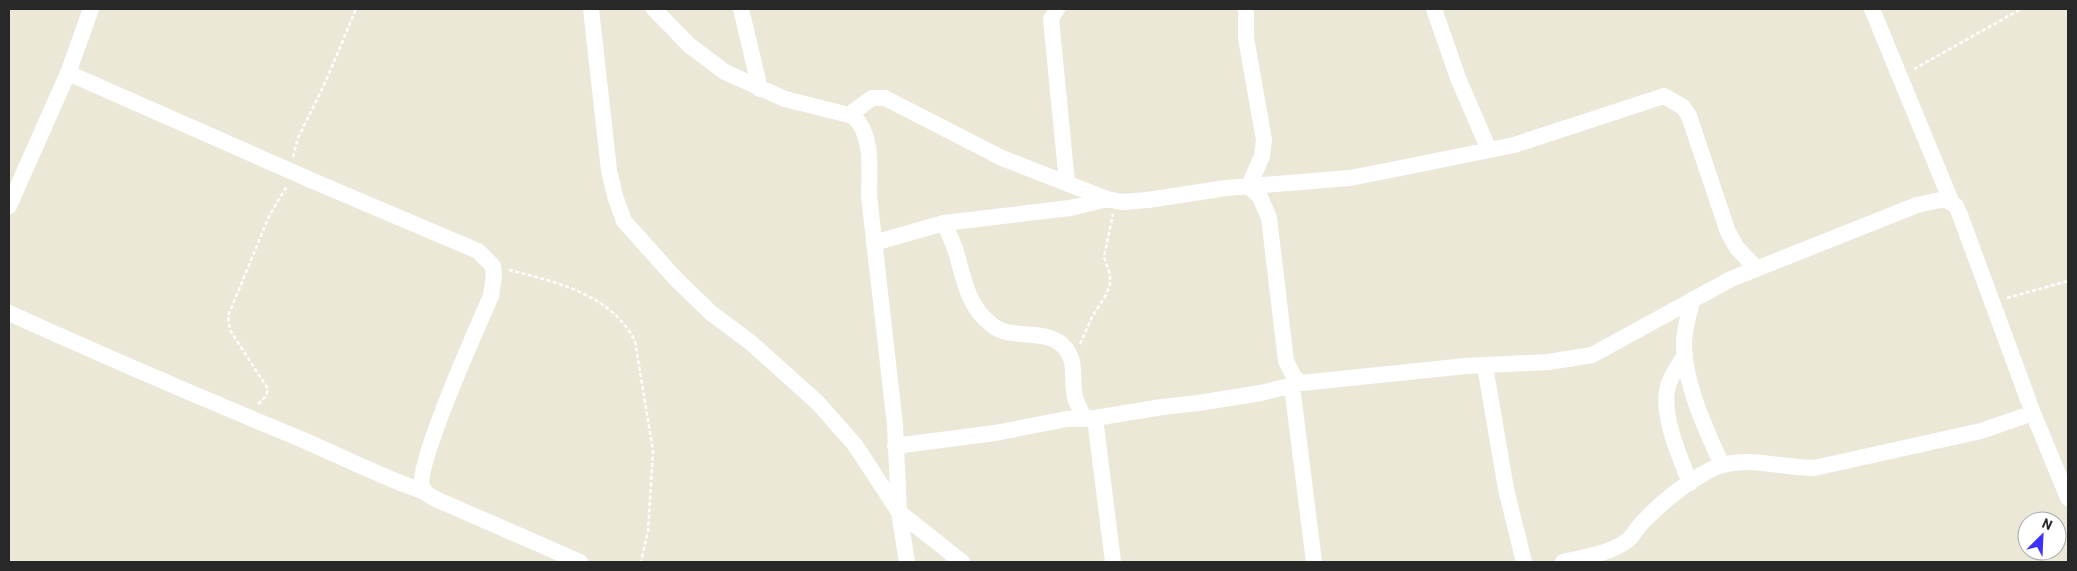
<svg xmlns="http://www.w3.org/2000/svg" width="2077" height="571" viewBox="0 0 2077 571" font-family="Barlow,sans-serif">
<style>
.lines{fill:none;stroke-linecap:round;stroke-linejoin:round}
.path{stroke:#fff;stroke-width:2.5;stroke-dasharray:4 2.5;stroke-linecap:butt}
.minor{stroke:#fff;stroke-width:16}
</style>
<rect width="100%" height="100%" fill="#ece8d7"/>
<g class="lines">
<path class="path" d="M1914 69 2021 9
M293 157 298 138 325 83 356 9
M509 270C556 282 611 294 635 341L653 451 648 531 641 562
M2007 298 2068 281
M1080 344 1092 317 1106 295 1110 284V274L1104 257 1113 214
M258 404 266 396 268 389 230 330 228 316 270 214 287 186"/>
<path class="minor" d="M591 9 609 170 615 196 624 221 674 277 711 313 750 342 818 403 855 445 899 512 962 562
M654 9 689 45 725 72 785 99 853 116C874 135 869 170 869 196L895 425 899 512 907 562
M741 9 760 89
M1057 9 1051 19 1067 183
M1246 9V38L1264 140 1262 156 1249 186 1260 197 1269 218 1286 361 1294 377 1301 383 1466 366 1548 362 1592 355 1731 279 1917 205 1945 199 1956 206 1960 215 2033 413 2068 498
M1434 9 1458 78 1489 150
M1872 9 1951 201
M68 73 320 184 478 251 493 266 494 276 491 296C479 323 415 466 422 486 424 494 432 497 438 500L580 562
M849 115 872 98H885L1002 158 1107 199 1122 202 1148 200 1226 188 1350 178 1396 169 1514 145 1664 96 1683 107 1689 116 1728 232 1737 248 1757 269
M9 206 68 73 91 9
M944 223C949 234 954 244 957 255 964 281 969 308 992 325 1013 342 1049 326 1066 349 1077 363 1071 381 1075 397 1077 404 1081 411 1084 418
M874 243 944 223 1070 208 1107 199
M1693 299C1689 313 1684 328 1684 344 1684 383 1706 430 1722 465
M9 313C104 356 199 397 296 437 339 455 380 477 425 492
M1685 355C1679 365 1671 375 1668 386 1660 412 1680 458 1690 483
M1485 366 1506 489 1524 562
M1292 386 1314 562
M1095 418 1113 562
M895 446 995 433 1067 419 1095 418 1162 407 1198 403 1261 393 1301 383
M1563 562C1584 557 1610 554 1628 540 1633 536 1637 528 1642 523 1659 504 1698 472 1723 465 1753 457 1783 468 1814 468L1981 431 2033 413"/>
</g>
<rect width="2077" height="571" fill="none" stroke="#282828" stroke-width="20"/>
<g transform="translate(2042 536) rotate(24)"><circle r="24" fill="#ffffff" stroke="#a9a9a9"/>
<path d="M0-4L9 19L0 12L-9 19Z" fill="#3d31ff"/>
<text y="-8" font-size="14" font-weight="bold" text-anchor="middle" fill="#282828">N</text>
</g>
</svg>
